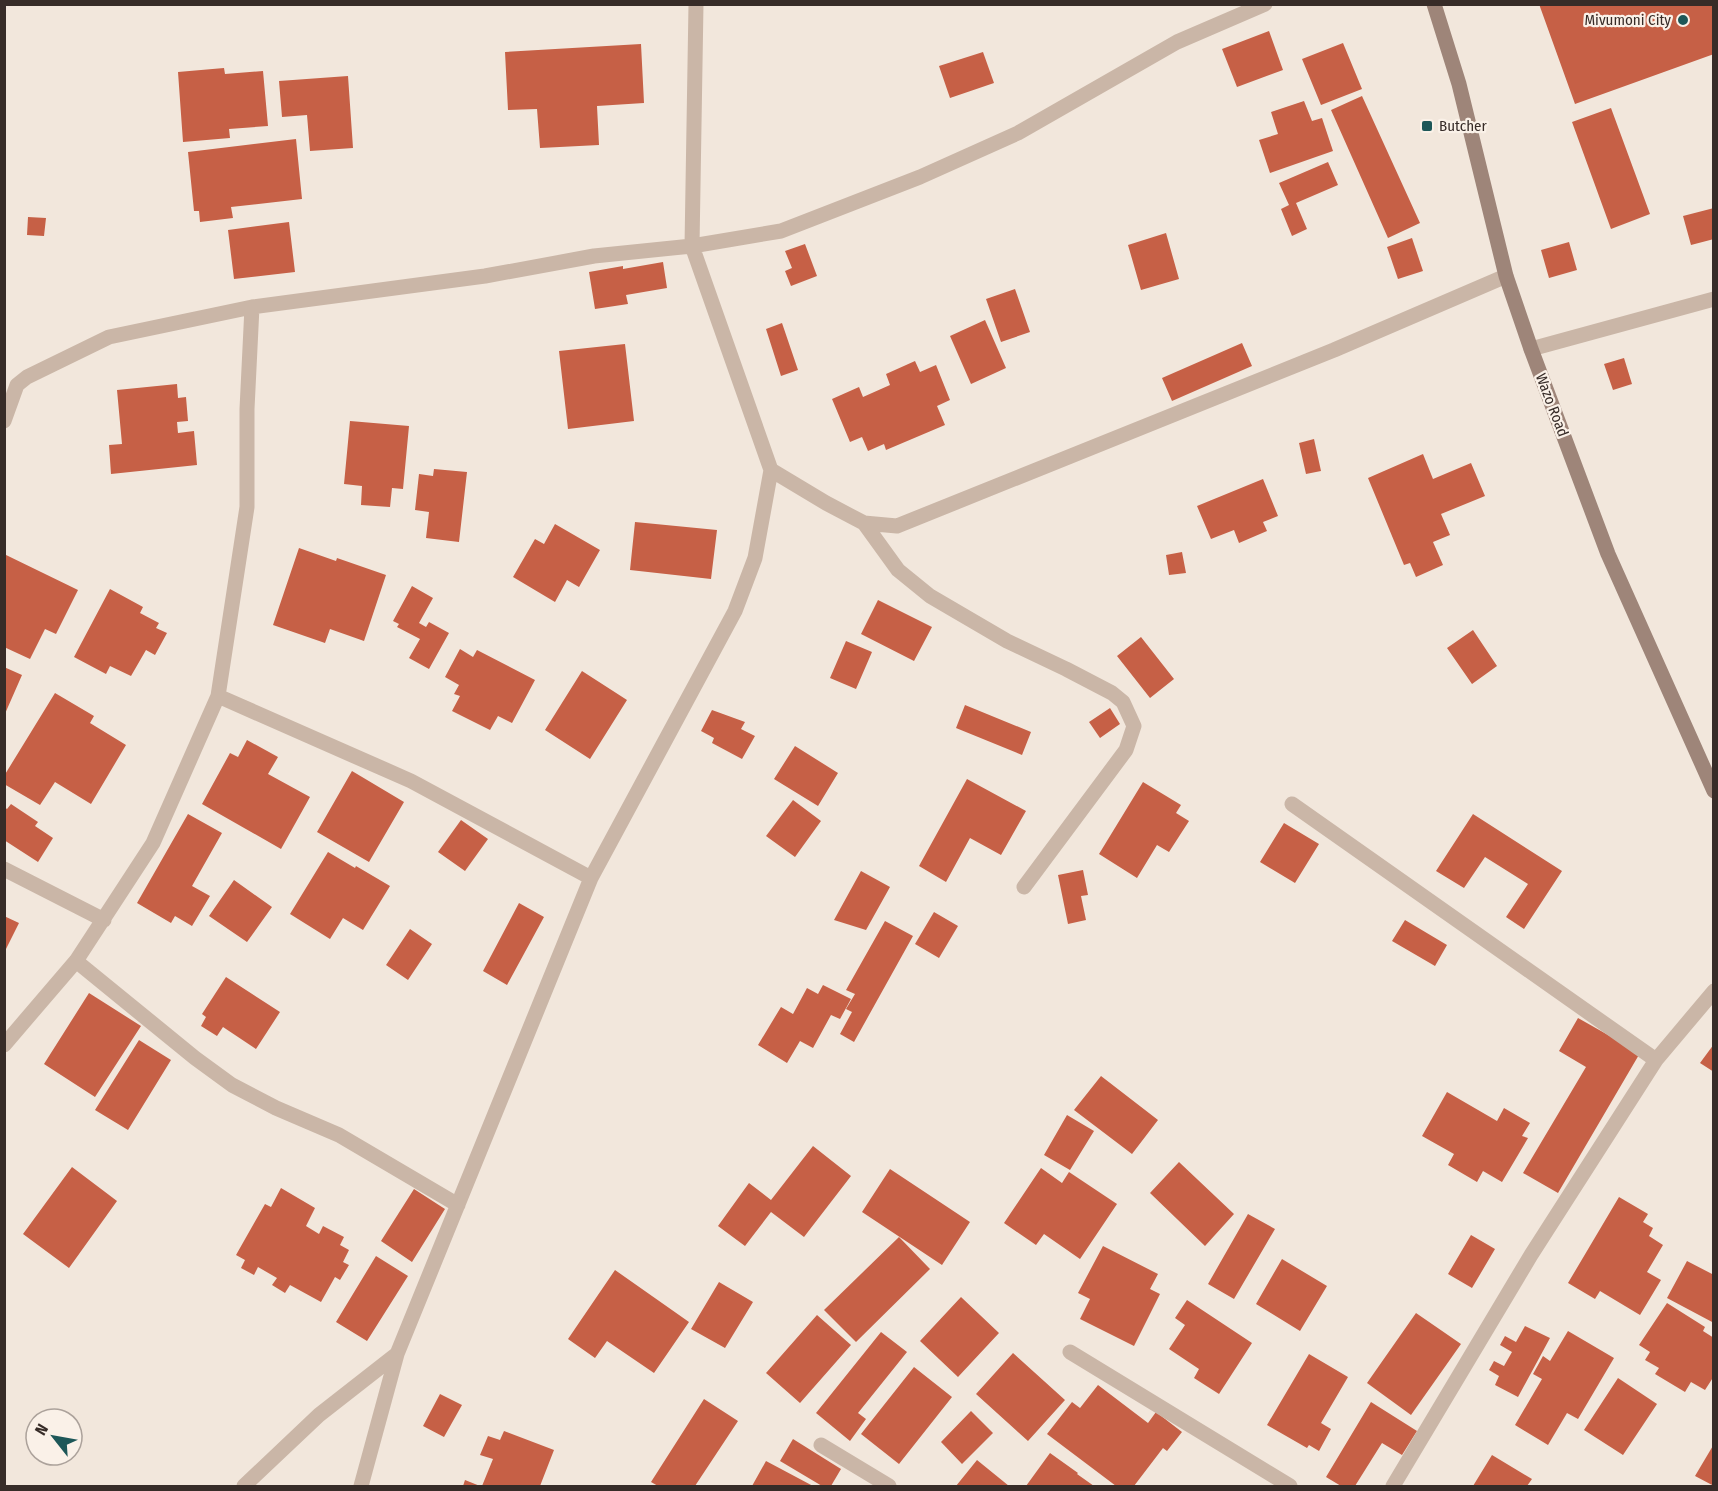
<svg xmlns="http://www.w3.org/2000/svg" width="1718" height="1491" viewBox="0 0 1718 1491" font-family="'Fira Sans Condensed',sans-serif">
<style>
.building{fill:#c66046}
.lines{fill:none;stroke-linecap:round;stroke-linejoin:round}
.street{stroke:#cab6a7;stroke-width:15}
.secondary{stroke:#9e8579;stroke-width:15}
.poi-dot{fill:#1d5758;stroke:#faf1e8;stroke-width:2}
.labels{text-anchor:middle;stroke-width:4.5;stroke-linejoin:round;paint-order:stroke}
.poi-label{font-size:15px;fill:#372c28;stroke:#faf1e8;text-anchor:end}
.street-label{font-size:15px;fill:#372c28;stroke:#faf1e8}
</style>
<rect width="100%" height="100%" fill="#f2e7dc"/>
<path class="building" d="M1539 4H1714V54L1575 104Z
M1269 31 1283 70 1237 87 1222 49Z
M1343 43 1362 89 1321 105 1302 59Z
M641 44 644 103 597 106 599 145 540 148 537 109 508 110 505 52Z
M983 52 994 83 950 98 939 66Z
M224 68 225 74 263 71 268 126 229 129 230 138 183 142 178 72Z
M348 76 353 148 310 151 307 115 282 117 279 81Z
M1362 96 1420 223 1388 238 1331 110Z
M1304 101 1312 121 1322 118 1333 151 1270 173 1259 140 1278 134 1271 112Z
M1611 108 1650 214 1611 229 1572 122Z
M296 139 302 199 231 207 233 218 200 222 199 211H194L188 152Z
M1328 162 1338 185 1296 203 1307 229 1292 236 1281 209 1289 205 1279 183Z
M1714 208V239L1691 245 1683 216Z
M28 217 46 218 44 236 27 235Z
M289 222 295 272 234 279 228 230Z
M1166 233 1179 279 1141 290 1128 245Z
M1412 238 1423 271 1398 279 1387 247Z
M1569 242 1577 270 1549 278 1541 250Z
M805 244 817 276 791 286 785 271 792 268 785 251Z
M663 262 667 288 626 295 628 304 595 309 589 272 623 266V269Z
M1015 289 1030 332 1001 342 986 299Z
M985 320 1006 368 971 384 950 336Z
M782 323 798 370 781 376 766 329Z
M1242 343 1252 366 1172 401 1162 378Z
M625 344 634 421 568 429 559 351Z
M1624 358 1632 384 1613 390 1604 364Z
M915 361 920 372 936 365 950 400 937 406 945 425 886 450 884 444 868 451 862 437 850 442 832 399 859 387 863 397 890 385 886 374Z
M177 384 178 398 186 397 188 421 177 422 178 433 194 431 197 465 111 474 109 445 122 444 117 390Z
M350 421 409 426 403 489 392 488 390 507 361 505 362 486 344 484Z
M1314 439 1321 471 1306 474 1299 443Z
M1423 454 1433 479 1471 463 1485 496 1441 514 1450 535 1433 542 1443 565 1416 577 1410 563 1404 565 1368 478Z
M434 469 467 472 459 542 426 538 429 512 415 510 419 474 433 476Z
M1263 479 1278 516 1263 522 1267 531 1239 543 1234 530 1211 539 1197 506Z
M635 522 717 530 711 579 630 570Z
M555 524 600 550 579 587 567 580 555 602 513 577 535 539 544 544Z
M299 548 336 561 337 558 386 575 364 641 330 629 325 643 273 625Z
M1182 552 1186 573 1169 575 1166 555Z
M4 554 78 590 56 634 45 629 30 659 4 647Z
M412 586 433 598 419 623 426 627 429 622 449 633 429 669 409 658 420 639 397 627 399 624 393 621Z
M110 589 143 607 140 613 159 623 156 628 167 633 155 655 146 650 131 676 110 666 106 674 74 657Z
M878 600 932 627 914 661 861 634Z
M1473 630 1497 666 1472 684 1447 648Z
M1141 637 1174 679 1150 698 1117 656Z
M846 641 872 652 856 689 830 678Z
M460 649 473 657 477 650 535 680 512 723 498 716 490 730 452 711 460 696 454 694 459 685 445 677Z
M4 667 22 675 4 716Z
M582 671 627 700 590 759 545 730Z
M55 693 94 716 90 723 126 745 91 804 55 782 40 805 4 784V776Z
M965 705 1031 732 1022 755 956 728Z
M1110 708 1120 724 1100 738 1089 722Z
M712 710 745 722 741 729 755 736 742 759 712 743 714 738 701 731Z
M247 740 278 757 268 774 310 797 281 849 202 804 230 753 238 757Z
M795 746 838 773 818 806 774 779Z
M352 771 404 802 369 862 317 832Z
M967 779 1026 811 1001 855 970 838 946 882 919 866Z
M1143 782 1181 805 1176 813 1189 821 1169 852 1157 845 1137 878 1099 854Z
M793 800 821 821 795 857 766 836Z
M11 804 38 822 35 826 53 838 38 862 4 840V807L7 809Z
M188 814 222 833 192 886 210 896 192 926 175 916 171 923 137 903Z
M1473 814 1562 871 1524 929 1506 917 1528 884 1485 857 1464 888 1436 871Z
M461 820 488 839 465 871 438 852Z
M1284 823 1319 844 1295 883 1260 862Z
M328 852 355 868 356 866 390 886 363 930 343 918 330 939 290 914Z
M1083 870 1088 895 1081 896 1086 920 1068 924 1058 875Z
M861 871 890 887 866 930 834 920Z
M234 880 272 907 247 942 209 916Z
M519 903 544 917 507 985 483 971Z
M934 912 958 926 939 958 915 944Z
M4 916 19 923 4 953Z
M1405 920 1447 945 1435 966 1392 941Z
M885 921 913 936 854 1042 840 1034 852 1012 846 1009 855 994 846 990Z
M410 929 432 944 408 980 386 965Z
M226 977 280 1012 256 1049 223 1027 217 1036 201 1026 206 1017 202 1014Z
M823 985 851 999 840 1019 831 1015 813 1048 800 1041 787 1063 758 1045 781 1007 793 1014 807 988 818 994Z
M89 993 141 1026 95 1097 44 1064Z
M1578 1018 1640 1053 1558 1193 1523 1173 1586 1067 1559 1051Z
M139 1040 171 1060 128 1130 95 1110Z
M1714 1044V1072L1700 1063Z
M1101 1076 1158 1120 1132 1154 1074 1110Z
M1447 1092 1497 1121 1504 1108 1530 1123 1522 1136 1528 1138 1502 1182 1483 1171 1477 1182 1448 1165 1454 1154 1422 1136Z
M1067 1115 1094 1131 1070 1170 1044 1155Z
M813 1146 851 1176 804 1237 771 1212 745 1246 718 1226 749 1183 771 1200Z
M1179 1162 1234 1214 1205 1246 1150 1193Z
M72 1167 117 1201 69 1268 23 1234Z
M1041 1168 1062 1183 1069 1172 1117 1204 1080 1259 1044 1234 1036 1245 1004 1223Z
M890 1169 970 1222 942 1265 862 1212Z
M281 1188 315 1208 306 1226 319 1234 323 1226 344 1237 340 1245 349 1250 343 1262 349 1265 340 1280 335 1277 321 1302 290 1285 285 1293 272 1285 277 1278 258 1267 254 1275 241 1268 245 1260 236 1255 265 1204 271 1207Z
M414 1189 445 1209 412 1262 381 1241Z
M1619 1197 1648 1214 1643 1222 1653 1228 1649 1236 1663 1245 1647 1272 1661 1280 1640 1315 1600 1291 1595 1299 1568 1283Z
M1248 1214 1275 1229 1234 1299 1208 1284Z
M1471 1235 1495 1249 1472 1288 1448 1274Z
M899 1237 930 1269 856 1342 824 1310Z
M1103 1246 1158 1274 1150 1289 1160 1294 1134 1346 1080 1319 1090 1299 1078 1293Z
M376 1256 408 1276 367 1341 336 1322Z
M1282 1259 1327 1286 1300 1331 1256 1304Z
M1687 1261 1714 1275V1323L1667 1298Z
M615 1270 689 1322 654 1373 607 1341 595 1358 568 1339Z
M719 1282 753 1302 725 1348 691 1329Z
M961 1297 999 1333 958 1377 920 1341Z
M1187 1300 1252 1343 1219 1394 1194 1378 1199 1369 1169 1349 1185 1325 1175 1318Z
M1667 1303 1705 1327 1703 1331 1714 1338V1376L1705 1390 1691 1382 1685 1392 1655 1374 1659 1368 1645 1360 1650 1352 1639 1345Z
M1416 1313 1461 1344 1411 1415 1367 1383Z
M817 1315 851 1345 800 1403 766 1373Z
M1525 1326 1550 1338 1518 1397 1495 1385 1499 1376 1489 1370 1494 1361 1504 1366 1512 1352 1500 1345 1505 1336 1516 1342Z
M1568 1331 1614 1358 1578 1419 1567 1413 1548 1445 1515 1425 1542 1379 1533 1374 1543 1356 1550 1361Z
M881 1332 907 1352 858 1413 866 1419 850 1441 816 1413Z
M1013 1353 1065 1400 1028 1441 976 1394Z
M1309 1354 1348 1377 1321 1423 1331 1429 1319 1451 1309 1445 1307 1448 1267 1425Z
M914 1367 952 1397 899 1464 861 1434Z
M1618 1378 1657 1404 1623 1455 1584 1430Z
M1098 1385 1148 1423 1156 1412 1182 1432 1167 1451 1163 1448 1134 1486H1116L1047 1434 1072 1402 1080 1408Z
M440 1394 462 1405 444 1437 423 1426Z
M704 1399 738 1421 695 1486H658L651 1482Z
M1371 1402 1417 1431 1402 1455 1382 1443 1355 1486H1341L1326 1477Z
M971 1411 993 1433 962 1464 941 1442Z
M504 1431 554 1450 540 1486H482L493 1459 480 1455 488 1436 500 1440Z
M793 1439 841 1469 831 1486H822L780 1461Z
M1714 1444V1486L1695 1476Z
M1050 1453 1078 1473 1077 1474 1094 1486H1026Z
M1492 1455 1532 1479 1527 1486H1473Z
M977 1460 1009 1486H956Z
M766 1461 813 1486H752Z
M465 1480 480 1486H463Z"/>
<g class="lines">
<path class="street" d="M1531 349 1714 299
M4 421 17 385 27 377 109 337 252 307 485 276 594 256 692 246 781 231 920 177 1018 133 1177 42 1265 4
M771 470 826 503 864 523 897 526 1334 350 1506 276
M864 523 898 570 930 596 1007 641 1066 669 1112 693 1123 702 1134 726 1126 750 1024 887
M218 696 411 781 591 878
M1292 804 1656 1060
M4 869 104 920
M76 961 195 1058 232 1085 276 1108 339 1135 458 1205
M4 1045 76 961 153 843 218 696 247 507V409L252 307
M1070 1352 1290 1486
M821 1445 889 1486
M244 1486 319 1415 397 1354
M361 1486 397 1354 591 878 735 611 755 558 771 470 692 246 696 4
M1393 1486 1531 1255 1656 1060 1714 991"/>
<path class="secondary" d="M1434 4 1459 84 1506 276 1531 349 1608 554 1714 791"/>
</g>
<g class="poi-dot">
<circle cx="1683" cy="20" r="6"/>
<rect x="1421" y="120" width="12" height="12" rx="3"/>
</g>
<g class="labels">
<g class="poi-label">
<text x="1671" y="25">Mivumoni City</text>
<text x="1439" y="131" text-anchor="start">Butcher</text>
</g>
<g class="street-label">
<text transform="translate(1552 405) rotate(69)" y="5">Wazo Road</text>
</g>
</g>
<rect width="1718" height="1491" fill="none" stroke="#372c28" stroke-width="12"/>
<g transform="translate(54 1437) rotate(301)"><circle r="28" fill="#faf1e8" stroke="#aca29b" stroke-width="1.5"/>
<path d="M0-4.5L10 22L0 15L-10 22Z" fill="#1d5758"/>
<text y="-9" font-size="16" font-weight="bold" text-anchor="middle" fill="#372c28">N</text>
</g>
</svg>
